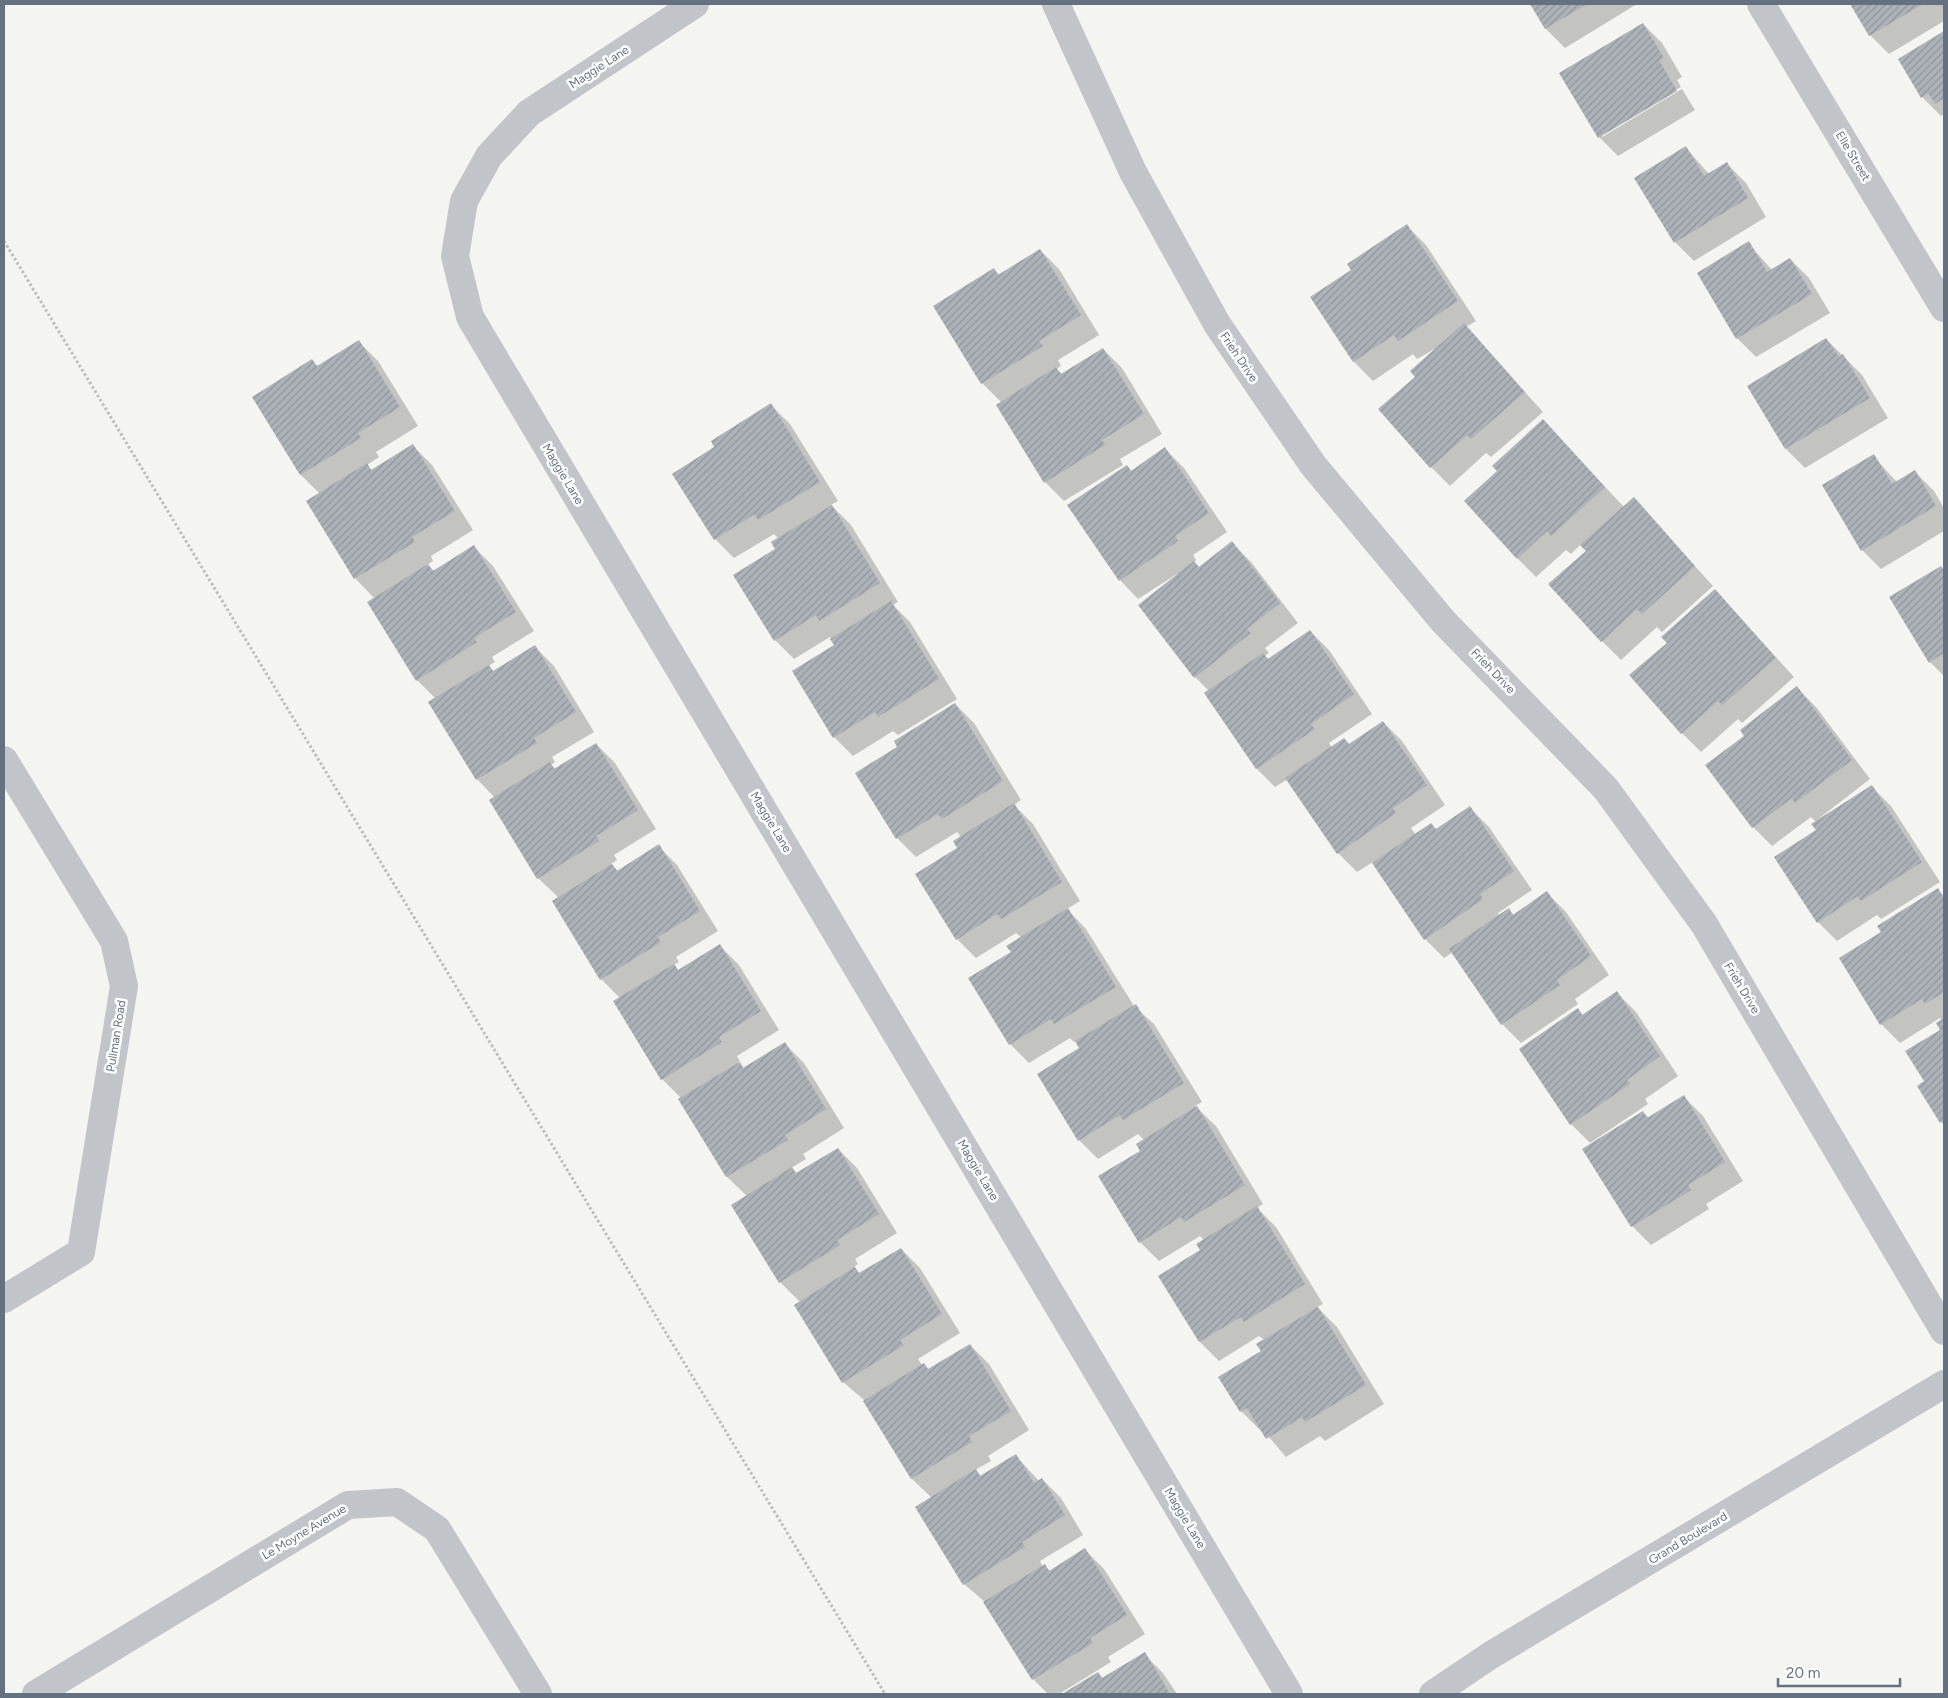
<svg xmlns="http://www.w3.org/2000/svg" width="1948" height="1698" viewBox="0 0 1948 1698" font-family="Figtree,sans-serif">
<style>
.shadow{fill:#0003}
.building{fill:url(#building-hatch)}
.lines{fill:none;stroke-linecap:round;stroke-linejoin:round}
.path{stroke:#bbbdbf;stroke-width:3;stroke-dasharray:2.5 2.5;stroke-linecap:butt}
.minor{stroke:#c1c4c8;stroke-width:28}
.tertiary{stroke:#c1c4c8;stroke-width:28}
.labels{text-anchor:middle;stroke-width:5;stroke-linejoin:round;paint-order:stroke}
.street-label{font-size:12px;fill:#637181;stroke:#fff}
</style>
<defs>
<pattern id="building-hatch" width="6" height="6" patternUnits="userSpaceOnUse" patternTransform="scale(1.25)"><rect width="6" height="6" fill="#acb2b8"/><path d="M-1 1l2-2M0 6l6-6M5 7l2-2" fill="none" stroke="#90959b"/></pattern>
</defs>
<rect width="100%" height="100%" fill="#f4f4f0"/>
<path class="shadow" d="M1531 4H1637L1565 48 1546 29Z
M1852 4H1944V21L1889 54 1870 35Z
M1643 24 1662 43 1682 77 1677 80 1681 87 1602 134V137L1682 89 1695 110 1618 156 1599 137Z
M1944 32V114L1941 116 1922 97 1900 59Z
M1686 148 1709 174 1727 164 1746 183 1766 217 1694 261 1675 242Z
M1407 226 1426 245 1476 321 1466 327 1543 412 1491 457 1486 453 1450 486 1431 467 1417 377 1440 346 1417 359 1413 354 1373 381 1354 362 1312 297 1353 270Z
M1748 243 1772 270 1790 259 1809 278 1830 313 1756 357 1737 338Z
M1040 250 1059 269 1099 335 1058 360 1061 366 1056 369 1062 374 1103 349 1122 368 1162 434 1120 459 1123 465 1064 501 1045 482 1002 403 982 383 935 306 994 270 1000 275Z
M1826 339 1862 375 1888 418 1805 468 1786 449 1748 386Z
M359 342 378 361 418 426 376 452 379 457 367 465 372 470 413 446 432 465 473 530 431 556 433 561 427 565 434 571 474 547 493 566 534 631 492 657 495 662 488 666 494 672 535 647 554 666 594 732 552 757 555 762 551 765 556 769 596 744 615 763 656 829 614 855 617 860 611 864 618 871 658 846 677 865 718 931 676 957 679 962 674 965 679 971 720 946 739 965 779 1030 737 1056 740 1061 738 1062 745 1069 785 1044 804 1063 844 1128 803 1154 806 1159 791 1168 797 1174 838 1149 857 1168 897 1233 855 1259 858 1264 854 1267 860 1274 901 1249 920 1268 960 1333 918 1359 922 1365 929 1370 970 1345 989 1364 1029 1430 988 1456 991 1461 975 1470 981 1476 1016 1456 1039 1481 1042 1479 1061 1498 1083 1535 1040 1561 1043 1567 1045 1566 1050 1571 1085 1550 1104 1569 1145 1634 1108 1657 1111 1662 1059 1694H1048L1033 1679 985 1602 964 1584 917 1507 932 1498 912 1479 864 1400 843 1382 800 1302 780 1282 747 1196 727 1177 680 1099 681 1098 662 1079 620 998 601 979 559 898 538 878 495 798 477 779 436 699 417 680 375 599 355 578 320 494 301 475 253 397 312 361 318 367Z
M771 405 790 424 838 501 831 505 851 525 898 602 893 605 910 622 957 699 898 735 893 731 853 756 834 737 835 645 830 637 794 659 775 640 776 549 779 539 774 534 734 558 715 539 716 448Z
M1543 421 1624 507 1634 499 1713 586 1662 632 1657 627 1621 660 1602 641 1587 551 1581 544 1571 554 1566 550 1536 577 1517 558 1499 471Z
M1165 449 1184 468 1227 532 1193 555 1196 560 1194 562 1199 568 1232 543 1251 562 1298 623 1265 648 1269 653 1265 656 1269 660 1310 631 1329 650 1372 714 1329 743 1332 748 1350 745 1383 722 1402 741 1445 805 1411 828 1416 835 1437 830 1470 808 1489 827 1532 890 1498 913 1499 916 1508 910 1514 915 1547 893 1566 912 1609 975 1575 999 1578 1004 1521 1043 1502 1024 1453 952 1444 958 1425 939 1373 862 1357 872 1338 853 1288 779 1275 787 1256 768 1209 691 1195 677 1177 574 1138 599 1120 580 1127 466 1132 472Z
M1873 456 1897 482 1915 472 1934 491 1944 508V531L1881 569 1862 550 1823 486Z
M1941 567 1944 571V676L1930 662Z
M1715 590 1794 677 1742 723 1738 719 1701 752 1682 733 1668 643Z
M1797 688 1816 707 1870 779 1817 820 1818 821 1872 787 1891 806 1940 882 1881 919 1877 915 1837 941 1818 922 1816 822 1811 817 1772 846 1753 827 1746 736Z
M955 704 974 723 1021 800 1014 805 1033 824 1080 901 1067 909 1086 929 1134 1006 1154 1024 1202 1102 1195 1106 1216 1126 1263 1204 1257 1208 1276 1227 1323 1304 1317 1307 1337 1327 1384 1404 1325 1441 1320 1436 1286 1457 1262 1429 1260 1430 1241 1411 1264 1340 1259 1336 1219 1361 1200 1342 1160 1276 1202 1250 1204 1240 1200 1236 1159 1261 1140 1242 1141 1151 1144 1140 1138 1134 1098 1159 1079 1140 1081 1049 1076 1041 1074 1042 1070 1038 1029 1063 1010 1044 1022 938 1016 933 976 958 957 939 958 848 961 837 957 832 916 857 897 838 857 773 899 747Z
M1938 890 1944 896V1125L1941 1122 1926 1082 1943 1021 1940 1018 1900 1043 1881 1024 1883 933Z
M1617 993 1636 1012 1678 1076 1645 1099 1648 1104 1590 1143 1571 1124 1578 1010 1583 1015Z
M1684 1097 1703 1116 1743 1181 1706 1204 1709 1209 1651 1245 1632 1226 1643 1112 1649 1118Z
M1144 1654 1163 1673 1177 1694H1064L1098 1673 1104 1679Z"/>
<path class="building" d="M1530 4H1587L1545 29Z
M1850 4H1923L1869 36Z
M1643 23 1664 58 1659 60 1677 91 1598 138 1559 73Z
M1944 31V98L1935 104 1928 93 1921 98 1898 59Z
M1686 146 1704 176 1727 162 1748 198 1674 243 1634 178Z
M1407 224 1458 301 1398 341 1394 335 1353 362 1310 297 1351 270 1347 264Z
M1749 241 1767 272 1790 258 1812 294 1736 339 1697 273Z
M1040 249 1081 315 1039 341 1043 346 981 384 933 306 994 268 998 275Z
M1464 323 1525 392 1471 439 1467 435 1430 468 1378 409 1415 377 1410 371Z
M1826 338 1839 357 1843 354 1870 398 1785 449 1747 386Z
M359 340 400 407 358 433 361 438 300 475 252 397 312 359 317 366Z
M1103 348 1144 414 1102 440 1105 445 1044 483 996 405 1056 367 1061 374Z
M771 403 820 482 758 520 755 514 714 540 672 474 714 447 711 441Z
M1543 419 1605 487 1551 536 1547 531 1517 559 1464 501 1497 471 1492 466Z
M413 444 455 511 412 537 415 542 354 579 306 501 367 463 371 470Z
M1165 447 1209 513 1175 536 1178 541 1119 581 1067 505 1127 465 1131 471Z
M1874 454 1892 484 1915 470 1936 506 1861 551 1822 485Z
M1634 497 1695 566 1642 614 1637 609 1601 642 1548 584 1586 551 1580 545Z
M832 505 880 583 819 621 816 615 774 641 733 575 775 549 771 542Z
M1232 541 1280 603 1247 629 1251 633 1194 678 1138 605 1194 561 1199 567Z
M474 545 516 612 474 638 477 642 416 681 367 602 428 564 433 571Z
M1941 566 1944 571V653L1929 663 1889 597Z
M1715 589 1776 658 1722 705 1718 701 1681 734 1629 675 1667 643 1661 637Z
M891 601 939 679 878 717 875 712 833 738 792 671 834 645 830 639Z
M1310 630 1354 694 1311 724 1315 729 1256 769 1204 693 1263 653 1268 659Z
M535 645 576 712 534 738 537 743 476 780 428 702 489 665 493 671Z
M1797 686 1852 760 1795 803 1792 798 1752 828 1705 765 1744 736 1740 730Z
M955 703 1003 781 942 819 938 814 896 839 855 773 897 747 894 741Z
M1383 721 1427 785 1393 808 1396 813 1337 854 1285 778 1344 738 1349 744Z
M596 743 638 810 596 836 599 841 537 879 489 800 550 762 554 769Z
M1872 785 1922 862 1861 901 1858 896 1817 923 1774 857 1816 830 1811 824Z
M1014 803 1062 882 1001 919 997 914 956 940 915 874 957 848 953 841Z
M1470 806 1514 871 1480 894 1483 899 1424 940 1372 863 1431 823 1436 829Z
M659 844 700 911 658 937 661 942 600 980 552 901 612 864 617 871Z
M1938 888 1944 899V992L1925 1004 1922 999 1880 1025 1839 958 1881 932 1877 926Z
M1547 891 1591 956 1557 980 1560 985 1501 1025 1449 949 1509 908 1513 915Z
M1068 908 1116 987 1054 1024 1051 1019 1009 1045 968 978 1011 952 1006 946Z
M720 944 761 1011 719 1037 722 1042 661 1080 613 1001 674 964 678 970Z
M1617 991 1660 1056 1627 1080 1630 1084 1570 1125 1519 1049 1578 1008 1582 1015Z
M1136 1004 1184 1083 1123 1120 1120 1115 1078 1141 1037 1074 1079 1048 1075 1041Z
M1944 1018V1120L1940 1123 1917 1086 1924 1081 1905 1051 1940 1030 1936 1023Z
M785 1042 826 1109 785 1135 788 1140 726 1177 678 1099 740 1062 743 1068Z
M1684 1095 1725 1162 1688 1185 1691 1190 1631 1227 1582 1149 1643 1111 1647 1118Z
M1197 1106 1245 1185 1184 1222 1181 1217 1139 1243 1098 1176 1140 1151 1136 1144Z
M838 1148 879 1214 837 1240 840 1245 779 1283 731 1205 792 1167 796 1173Z
M1257 1206 1305 1284 1244 1322 1241 1317 1199 1342 1158 1276 1200 1250 1196 1244Z
M901 1248 942 1314 900 1340 904 1345 842 1383 794 1305 855 1267 859 1273Z
M1318 1307 1366 1385 1305 1422 1302 1417 1266 1439 1247 1408 1240 1412 1218 1377 1261 1351 1256 1344Z
M970 1344 1011 1411 969 1436 972 1442 911 1479 863 1401 924 1363 928 1369Z
M1016 1454 1034 1483 1042 1478 1065 1515 1022 1542 1025 1547 963 1585 915 1507 976 1469 980 1476Z
M1085 1548 1127 1615 1090 1638 1093 1643 1032 1680 983 1602 1045 1564 1049 1571Z
M1145 1652 1170 1694H1062L1098 1672 1102 1678Z"/>
<g class="lines">
<path class="path" d="M4 241 885 1694"/>
<path class="minor" d="M695 4 529 113 489 156 464 201 455 256 470 317 1289 1694
M1056 4 1133 172 1217 324 1313 465 1443 621 1606 789 1704 924 1944 1331
M1761 4 1944 308
M4 760 114 941 124 986 81 1252 4 1299
M36 1694 348 1505 397 1502 437 1529 538 1694"/>
<path class="tertiary" d="M1433 1694 1491 1655 1944 1384"/>
</g>
<g class="labels">
<g class="street-label">
<text transform="translate(599 67) rotate(-33)" y="4">Maggie Lane</text>
<text transform="translate(1853 156) rotate(59)" y="4">Elle Street</text>
<text transform="translate(1239 357) rotate(56)" y="4">Frieh Drive</text>
<text transform="translate(563 474) rotate(59)" y="4">Maggie Lane</text>
<text transform="translate(1493 671) rotate(46)" y="4">Frieh Drive</text>
<text transform="translate(771 822) rotate(59)" y="4">Maggie Lane</text>
<text transform="translate(1742 988) rotate(59)" y="4">Frieh Drive</text>
<text transform="translate(116 1036) rotate(-81)" y="4">Pullman Road</text>
<text transform="translate(978 1170) rotate(59)" y="4">Maggie Lane</text>
<text transform="translate(1185 1518) rotate(59)" y="4">Maggie Lane</text>
<text transform="translate(304 1532) rotate(-31)" y="4">Le Moyne Avenue</text>
<text transform="translate(1688 1538) rotate(-31)" y="4">Grand Boulevard</text>
</g>
</g>
<rect width="1948" height="1698" fill="none" stroke="#637181" stroke-width="10"/>
<path d="M1778 1678v8h122v-8" fill="none" stroke="#637181" stroke-width="2.5"/>
<text x="1786" y="1678" font-size="15" fill="#637181" stroke="#ffffff" stroke-width="4" paint-order="stroke">20 m</text>
</svg>
